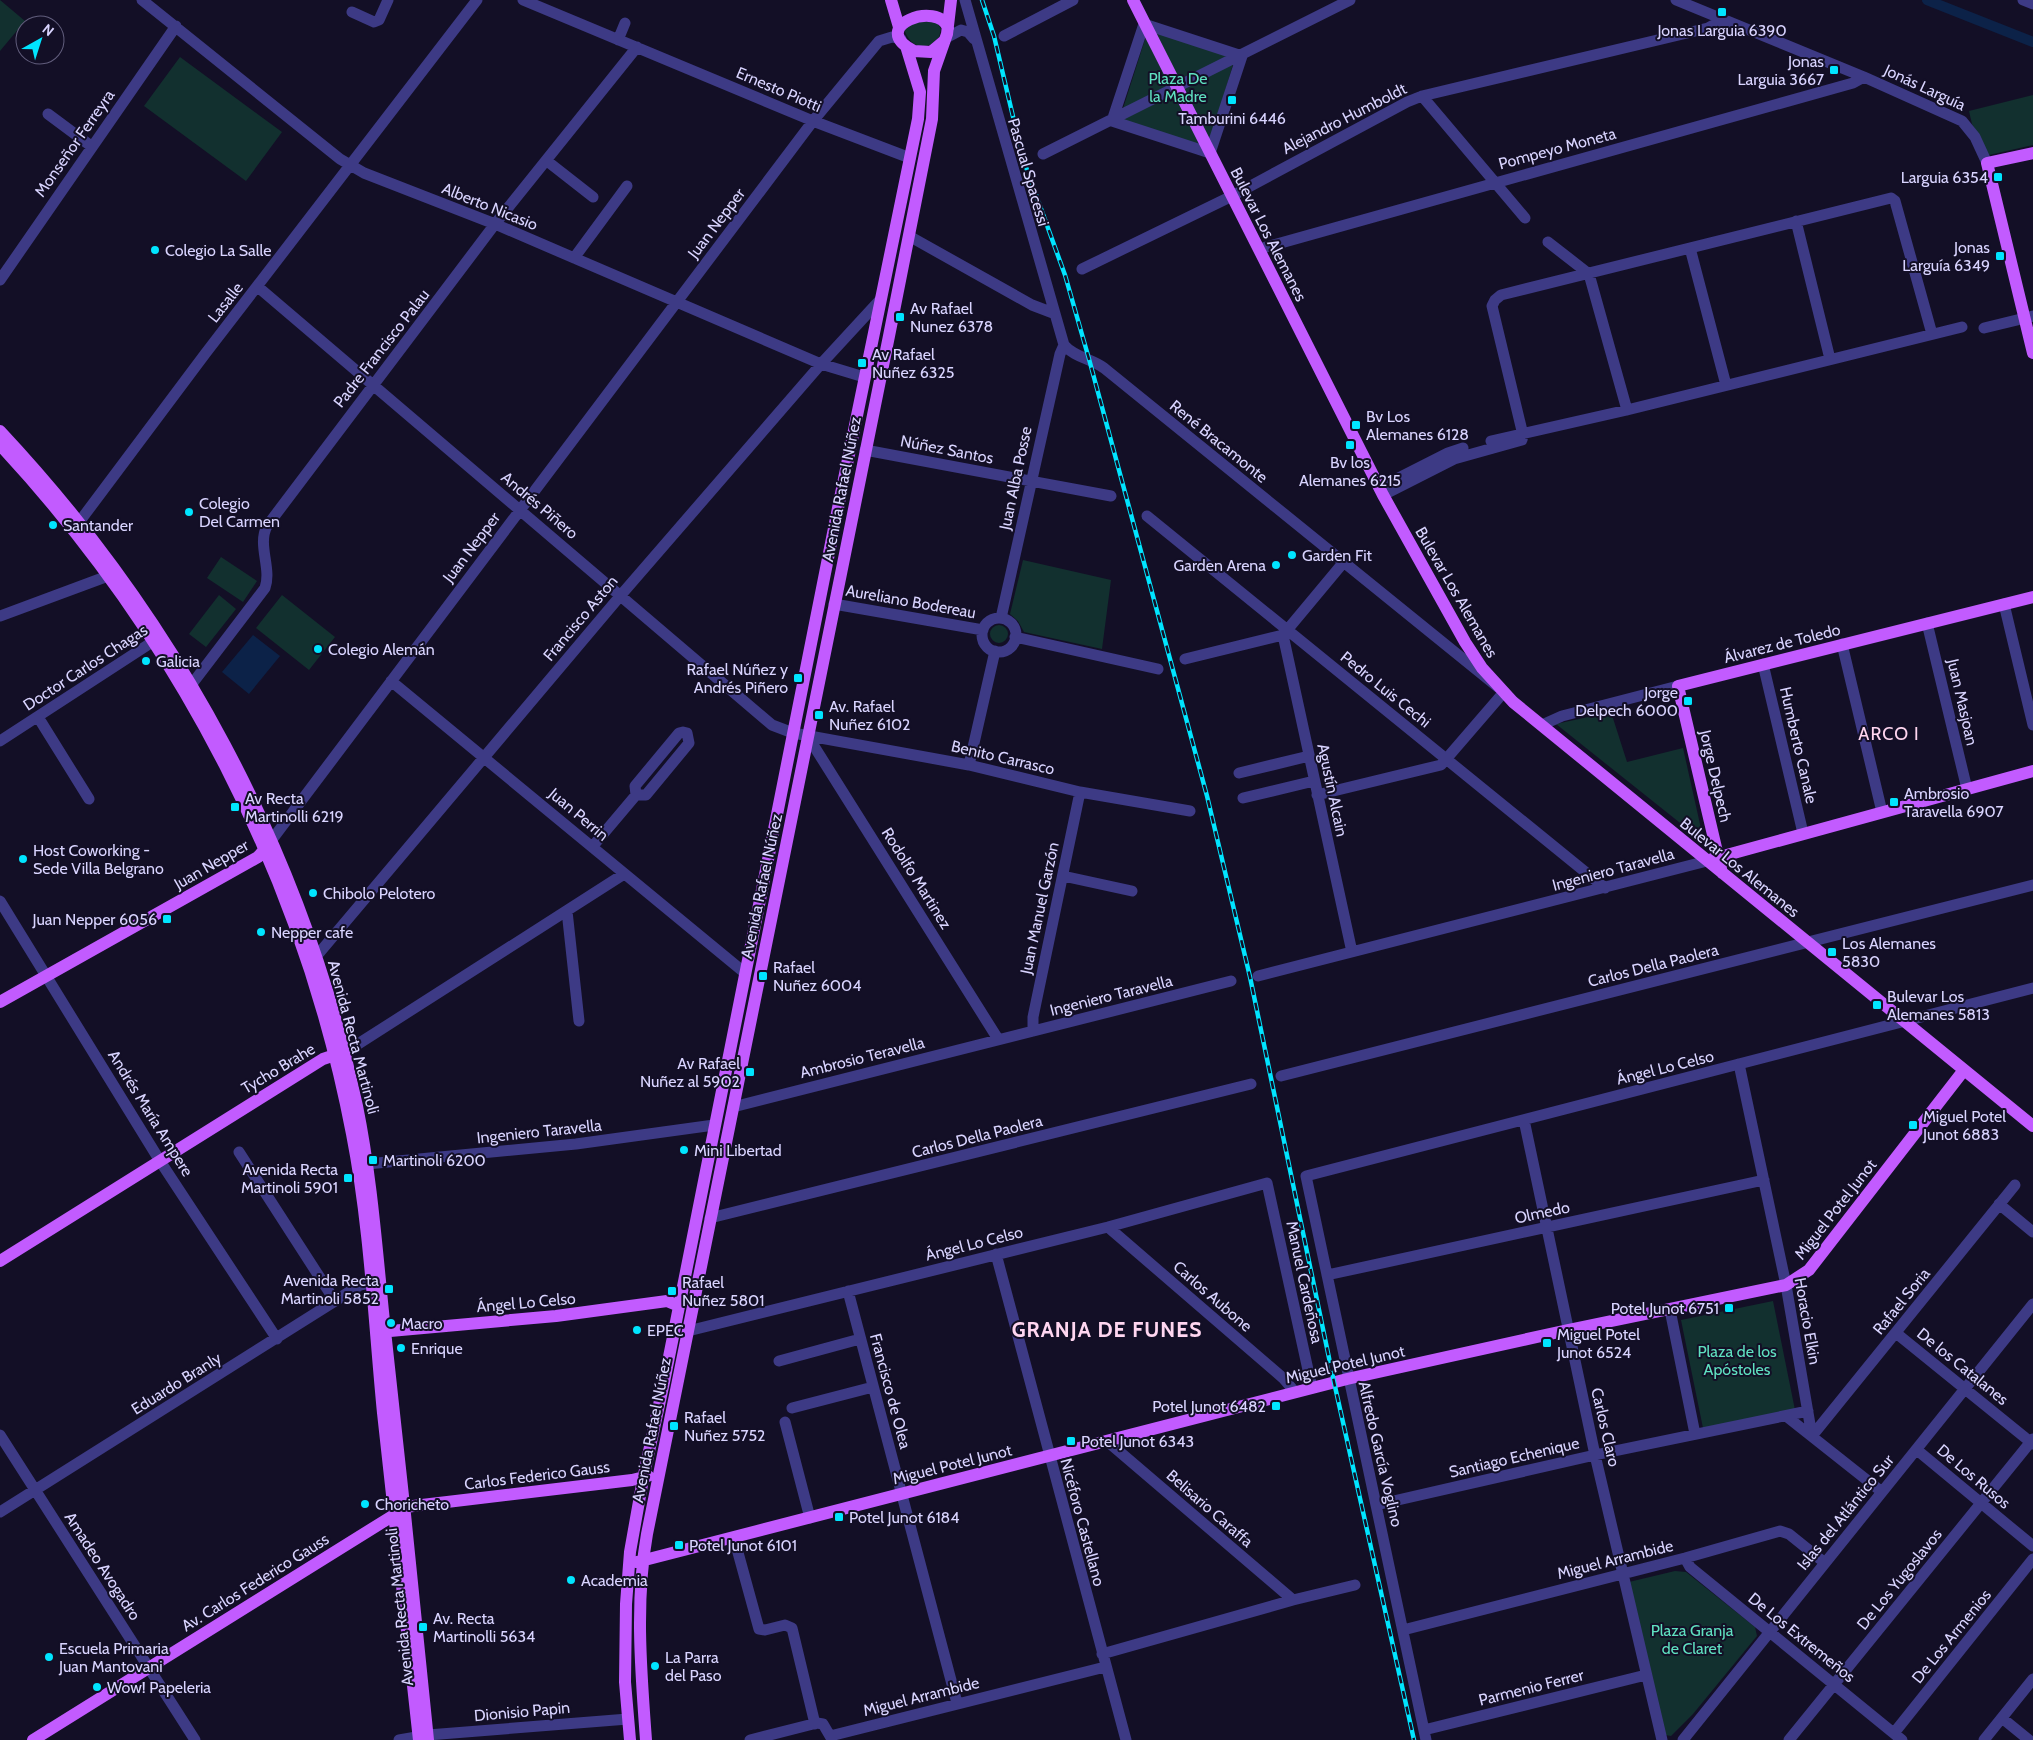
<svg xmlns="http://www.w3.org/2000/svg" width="2033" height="1740" viewBox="0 0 2033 1740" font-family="Cabin,sans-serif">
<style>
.green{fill:#12302f}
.water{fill:#0c2248}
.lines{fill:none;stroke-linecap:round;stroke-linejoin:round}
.canal{stroke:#0c2248;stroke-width:10}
.minor{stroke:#3d3a85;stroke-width:11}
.major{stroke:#c25bff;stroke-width:12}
.rail-casing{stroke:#00e5ff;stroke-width:4.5}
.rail{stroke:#130f26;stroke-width:2.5;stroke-dasharray:8;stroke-linecap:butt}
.poi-dot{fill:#00e5ff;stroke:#130f26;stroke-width:2}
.labels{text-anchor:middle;stroke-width:4;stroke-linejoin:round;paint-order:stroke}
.poi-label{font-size:16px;fill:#d9d4ff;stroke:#130f26;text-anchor:start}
.park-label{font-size:16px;fill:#5fe0c0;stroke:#130f26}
.street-label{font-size:16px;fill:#d9d4ff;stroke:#130f26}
.neighbourhood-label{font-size:18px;letter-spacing:1px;fill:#ffd6f0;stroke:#130f26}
.district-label{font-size:21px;font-weight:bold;letter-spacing:1px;fill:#ffd6f0;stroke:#130f26}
</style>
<rect width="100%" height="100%" fill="#130f26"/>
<path class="green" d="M0 0 25 21 0 51Z
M931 12 941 29 939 37 930 45C917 49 908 42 904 29Z
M1148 30 1235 58 1209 144 1202 145 1119 121Z
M180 57 282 132 246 181 144 106Z
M2033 95V145L1989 155 1972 124 1969 111Z
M221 557 257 581 243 602 207 578Z
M1023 560 1111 580 1102 649 1024 632 1018 621 1010 614Z
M219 595 236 609 206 647 189 634Z
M282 595 335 637 309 670 256 628Z
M990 634a9 9 0 1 1 18 0a9 9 0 1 1-18 0Z
M1611 712 1627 762 1683 748 1704 842 1556 724Z
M1773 1301 1795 1410 1703 1428 1681 1320Z
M1675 1571 1686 1572 1755 1627 1757 1636 1693 1714 1671 1736 1665 1735 1629 1582Z"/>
<path class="water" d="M253 635 280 656 249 694 222 672Z"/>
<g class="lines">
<path class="canal" d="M1927 0 2033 42"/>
<path class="minor" d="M142 0 340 159 364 173 495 224 821 364 864 377
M523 0 813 121 910 158
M965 0 1064 345C1074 357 1092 359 1104 368L1504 692 1441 765 1317 795
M1676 0 1864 77 1962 121 1975 137 1987 163
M2023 0 2033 4
M352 12 374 22 379 20 388 0
M1004 36 1073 0
M946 38 961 30 968 32 974 39
M618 40 625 23
M1422 96 1525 218
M48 114 91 146
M1112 121 1144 24 1242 56
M1112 121 1210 153 1242 56
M1043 154 1350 0
M547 161 593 197
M1796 221 1830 359
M909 236 1032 305 1053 313
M1548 242 1589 274 1627 410
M1690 248 1726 385
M1259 249 1853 83 1864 77
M574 258 627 186
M1082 269 1232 196 1407 102 1422 96 1708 28 1724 19
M0 280 176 26
M258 287 772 725 793 733 969 765 1080 792 1190 811
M1984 328 2033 316
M1491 441 1627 410 1962 327
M865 450 1111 496
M1379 488 1448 453 1463 448
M1383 495 1454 459 1522 440 1523 435 1492 306 1495 300 1501 295 1891 198 1895 201 1932 334
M1147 516 1605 888
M74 529 205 354 477 0
M834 604 983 630
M2004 604 2033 725
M0 616 108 576
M1001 618 1060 354 1064 345
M982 635a17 17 0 1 1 34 0a17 17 0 1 1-34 0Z
M1927 623 1967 789
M1283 635 1352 952
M1015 637 1158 669
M1842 644 1882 812
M1185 659 1283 635 1343 563
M1763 664 1803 833
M391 681 745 973
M192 684 265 588C272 568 257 545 267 526L495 224 637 47
M38 717 89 799
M1542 725 1562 716 1678 686
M683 732 687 733 689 743 646 795H636L635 786 679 733Z
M807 735 998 1039
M0 741 160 637
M969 765 995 651
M1239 773 1309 756
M1243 798 1314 781
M271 841 813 121 879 41 892 37 901 39
M593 846 636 795
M1063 876 1132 891
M0 901 160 1161 277 1339
M567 911 579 1021
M309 960 320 952 621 595 821 364 880 300
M1258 976 1707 861
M1033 1031V1017L1080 792
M344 1053 624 874
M1739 1064 1786 1285 1812 1436
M1281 1076 2033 885
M733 1107 1231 981
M1524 1120 1595 1455 1662 1740
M239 1152 335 1301
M367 1164 576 1144 714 1125
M1999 1204 2033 1232
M710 1218 1251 1084
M1108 1227 1283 1378 1295 1392
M996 1254 1126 1740
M1327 1275 1764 1180
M848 1291 957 1703
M1670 1310 1695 1434
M688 1331 1108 1227 1267 1183 1312 1388
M1896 1333 2033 1444
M779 1361 860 1339
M792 1408 873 1387
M1786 1416 1882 1492
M785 1422 810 1518
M0 1435 195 1740
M1812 1436 2015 1185
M1107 1441 1293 1600
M1917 1450 2033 1546
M1376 1505 1595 1455 1808 1411
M0 1512 335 1301 360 1285 370 1283
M734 1538 759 1629 765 1630 785 1625 792 1628 815 1724
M1685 1558 1690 1567 1902 1740
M1403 1630 1685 1558 1780 1531 1789 1534 1825 1563
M1102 1654 1293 1600 1355 1585
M2002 1718 2029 1740
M1424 1730 1646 1675
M1894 1733 2033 1559
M399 1740 428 1735 628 1719
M750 1740 817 1723 823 1724 830 1736 1105 1667
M1426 1740 1306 1176 2033 988
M1683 1740 2033 1304
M1789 1740 2033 1439
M1984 1740 2033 1679"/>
<path class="major" d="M891 0 899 27
M1133 0 1383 495 1465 642 1482 668 1513 702 2033 1126
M944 41 931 52 914 51C866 26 939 0 948 28
M2033 153 1987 163 2033 353
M0 431C177 620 303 853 357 1106 372 1180 377 1256 385 1331 400 1467 415 1604 428 1740
M0 445C179 637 303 877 352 1134 370 1226 374 1320 383 1413 394 1522 406 1631 419 1740
M1712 859 2033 771
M1722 873 1678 686 2033 597
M0 1002 258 857 270 843
M0 1261 323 1059 341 1053
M379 1332 556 1316 667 1301 679 1306
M405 1507 632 1480 648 1476
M637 1562 1347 1379 1568 1330 1786 1285 1809 1270 1964 1070
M33 1740 394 1515
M630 1740 625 1682 626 1604 630 1552 643 1479 664 1382 838 508 918 119 920 92 906 46
M646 1740C641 1672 635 1601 647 1534L889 336 932 119 934 71 947 34 951 0"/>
<g class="rail-casing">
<path id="rail" d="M982 0 994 36 1023 159 1065 275 1089 359 1207 796 1250 977 1334 1382 1414 1740"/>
</g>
<use href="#rail" class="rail"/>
</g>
<g class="poi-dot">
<rect x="1717" y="7" width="10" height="10" rx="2.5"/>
<rect x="1829" y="65" width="10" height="10" rx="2.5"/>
<rect x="1227" y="95" width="10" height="10" rx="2.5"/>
<rect x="1993" y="172" width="10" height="10" rx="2.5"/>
<circle cx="155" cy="250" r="5"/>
<rect x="1995" y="251" width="10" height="10" rx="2.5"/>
<rect x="895" y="312" width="10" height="10" rx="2.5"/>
<rect x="857" y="358" width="10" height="10" rx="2.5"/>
<rect x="1351" y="420" width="10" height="10" rx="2.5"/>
<rect x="1345" y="440" width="10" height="10" rx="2.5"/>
<circle cx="189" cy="512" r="5"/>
<circle cx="53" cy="525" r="5"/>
<circle cx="1292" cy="555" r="5"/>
<circle cx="1276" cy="565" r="5"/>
<circle cx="318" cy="649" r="5"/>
<circle cx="146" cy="661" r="5"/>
<rect x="793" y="673" width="10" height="10" rx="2.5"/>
<rect x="1683" y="696" width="10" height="10" rx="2.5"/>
<rect x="814" y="710" width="10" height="10" rx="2.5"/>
<rect x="1889" y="797" width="10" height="10" rx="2.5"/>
<rect x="230" y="802" width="10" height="10" rx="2.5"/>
<circle cx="23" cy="859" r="5"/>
<circle cx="313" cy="893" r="5"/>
<rect x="162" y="914" width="10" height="10" rx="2.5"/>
<circle cx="261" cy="932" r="5"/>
<rect x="1827" y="947" width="10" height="10" rx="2.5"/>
<rect x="758" y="971" width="10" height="10" rx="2.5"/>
<rect x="1872" y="1000" width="10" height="10" rx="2.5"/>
<rect x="745" y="1067" width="10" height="10" rx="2.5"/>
<rect x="1908" y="1120" width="10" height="10" rx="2.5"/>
<circle cx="684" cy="1150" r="5"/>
<rect x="368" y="1155" width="10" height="10" rx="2.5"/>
<rect x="343" y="1173" width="10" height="10" rx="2.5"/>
<rect x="384" y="1284" width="10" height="10" rx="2.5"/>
<rect x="667" y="1286" width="10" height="10" rx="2.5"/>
<rect x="1724" y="1303" width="10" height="10" rx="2.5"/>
<circle cx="391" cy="1323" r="5"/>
<circle cx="637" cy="1330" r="5"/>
<rect x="1542" y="1338" width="10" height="10" rx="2.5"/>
<circle cx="401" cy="1348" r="5"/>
<rect x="1271" y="1401" width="10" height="10" rx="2.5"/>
<rect x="669" y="1421" width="10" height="10" rx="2.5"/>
<rect x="1066" y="1436" width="10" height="10" rx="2.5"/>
<circle cx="365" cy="1504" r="5"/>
<rect x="834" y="1512" width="10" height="10" rx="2.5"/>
<rect x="674" y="1540" width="10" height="10" rx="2.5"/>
<circle cx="571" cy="1580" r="5"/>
<rect x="418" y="1622" width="10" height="10" rx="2.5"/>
<circle cx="49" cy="1657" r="5"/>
<circle cx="655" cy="1666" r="5"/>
<circle cx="97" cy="1687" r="5"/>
</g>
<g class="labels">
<g class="poi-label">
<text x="1722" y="36" text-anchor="middle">Jonas Larguia 6390</text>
<text x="1824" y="67" text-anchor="end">Jonas<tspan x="1824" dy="18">Larguia 3667</tspan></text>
<text x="1232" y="124" text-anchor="middle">Tamburini 6446</text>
<text x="1988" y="183" text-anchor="end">Larguia 6354</text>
<text x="1990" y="253" text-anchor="end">Jonas<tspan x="1990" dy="18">Larguía 6349</tspan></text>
<text x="165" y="256">Colegio La Salle</text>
<text x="910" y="314">Av Rafael<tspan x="910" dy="18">Nunez 6378</tspan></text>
<text x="872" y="360">Av Rafael<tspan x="872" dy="18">Nuñez 6325</tspan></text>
<text x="1366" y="422">Bv Los<tspan x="1366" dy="18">Alemanes 6128</tspan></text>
<text x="1350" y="468" text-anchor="middle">Bv los<tspan x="1350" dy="18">Alemanes 6215</tspan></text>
<text x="199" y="509">Colegio<tspan x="199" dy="18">Del Carmen</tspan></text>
<text x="63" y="531">Santander</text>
<text x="1302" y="561">Garden Fit</text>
<text x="1266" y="571" text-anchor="end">Garden Arena</text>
<text x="328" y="655">Colegio Alemán</text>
<text x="156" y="667">Galicia</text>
<text x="788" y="675" text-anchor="end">Rafael Núñez y<tspan x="788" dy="18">Andrés Piñero</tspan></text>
<text x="1678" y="698" text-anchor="end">Jorge<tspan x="1678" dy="18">Delpech 6000</tspan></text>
<text x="829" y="712">Av. Rafael<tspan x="829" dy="18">Nuñez 6102</tspan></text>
<text x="1904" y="799">Ambrosio<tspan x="1904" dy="18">Taravella 6907</tspan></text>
<text x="245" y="804">Av Recta<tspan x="245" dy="18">Martinolli 6219</tspan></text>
<text x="33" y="856">Host Coworking -<tspan x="33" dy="18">Sede Villa Belgrano</tspan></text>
<text x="323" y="899">Chibolo Pelotero</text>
<text x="157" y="925" text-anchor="end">Juan Nepper 6056</text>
<text x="271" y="938">Nepper cafe</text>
<text x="1842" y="949">Los Alemanes<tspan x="1842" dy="18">5830</tspan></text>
<text x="773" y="973">Rafael<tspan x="773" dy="18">Nuñez 6004</tspan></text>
<text x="1887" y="1002">Bulevar Los<tspan x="1887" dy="18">Alemanes 5813</tspan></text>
<text x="740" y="1069" text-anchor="end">Av Rafael<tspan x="740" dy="18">Nuñez al 5902</tspan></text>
<text x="1923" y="1122">Miguel Potel<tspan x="1923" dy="18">Junot 6883</tspan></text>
<text x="694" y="1156">Mini Libertad</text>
<text x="383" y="1166">Martinoli 6200</text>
<text x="338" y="1175" text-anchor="end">Avenida Recta<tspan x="338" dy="18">Martinoli 5901</tspan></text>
<text x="379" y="1286" text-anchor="end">Avenida Recta<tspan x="379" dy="18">Martinoli 5852</tspan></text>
<text x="682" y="1288">Rafael<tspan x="682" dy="18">Nuñez 5801</tspan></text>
<text x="1719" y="1314" text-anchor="end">Potel Junot 6751</text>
<text x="401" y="1329">Macro</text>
<text x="647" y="1336">EPEC</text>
<text x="1557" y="1340">Miguel Potel<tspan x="1557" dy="18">Junot 6524</tspan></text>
<text x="411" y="1354">Enrique</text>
<text x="1266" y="1412" text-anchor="end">Potel Junot 6482</text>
<text x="684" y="1423">Rafael<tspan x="684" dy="18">Nuñez 5752</tspan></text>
<text x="1081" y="1447">Potel Junot 6343</text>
<text x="375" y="1510">Choricheto</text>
<text x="849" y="1523">Potel Junot 6184</text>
<text x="689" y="1551">Potel Junot 6101</text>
<text x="581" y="1586">Academia</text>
<text x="433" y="1624">Av. Recta<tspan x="433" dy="18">Martinolli 5634</tspan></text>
<text x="59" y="1654">Escuela Primaria<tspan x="59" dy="18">Juan Mantovani</tspan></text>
<text x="665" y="1663">La Parra<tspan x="665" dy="18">del Paso</tspan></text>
<text x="107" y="1693">Wow! Papeleria</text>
</g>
<g class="park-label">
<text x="1178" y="84">Plaza De<tspan x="1178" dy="18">la Madre</tspan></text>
<text x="1737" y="1357">Plaza de los<tspan x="1737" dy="18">Apóstoles</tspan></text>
<text x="1692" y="1636">Plaza Granja<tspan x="1692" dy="18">de Claret</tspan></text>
</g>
<g class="street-label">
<text transform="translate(1925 87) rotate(25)" y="6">Jonás Larguía</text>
<text transform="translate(779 89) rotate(23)" y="6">Ernesto Piotti</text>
<text transform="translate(1344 118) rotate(-27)" y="6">Alejandro Humboldt</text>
<text transform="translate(74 143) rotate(-55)" y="6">Monseñor Ferreyra</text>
<text transform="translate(1557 148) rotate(-15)" y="6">Pompeyo Moneta</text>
<text transform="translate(1029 172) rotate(74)" y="6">Pascual Spacessi</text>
<text transform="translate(490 206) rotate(22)" y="6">Alberto Nicasio</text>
<text transform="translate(716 223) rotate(-53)" y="6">Juan Nepper</text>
<text transform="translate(1269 234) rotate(63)" y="6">Bulevar Los Alemanes</text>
<text transform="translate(225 302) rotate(-52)" y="6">Lasalle</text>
<text transform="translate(381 348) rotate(-52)" y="6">Padre Francisco Palau</text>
<text transform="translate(1219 441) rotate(39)" y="6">René Bracamonte</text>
<text transform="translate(947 449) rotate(11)" y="6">Núñez Santos</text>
<text transform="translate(1015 478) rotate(-78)" y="6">Juan Alba Posse</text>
<text transform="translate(841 489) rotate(-79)" y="6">Avenida Rafael Núñez</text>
<text transform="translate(540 505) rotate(40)" y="6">Andrés Piñero</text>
<text transform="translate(471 547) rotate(-53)" y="6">Juan Nepper</text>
<text transform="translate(1457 592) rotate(60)" y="6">Bulevar Los Alemanes</text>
<text transform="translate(911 601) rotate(10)" y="6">Aureliano Bodereau</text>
<text transform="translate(580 618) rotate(-50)" y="6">Francisco Aston</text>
<text transform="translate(1782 643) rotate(-14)" y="6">Álvarez de Toledo</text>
<text transform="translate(85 667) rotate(-33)" y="6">Doctor Carlos Chagas</text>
<text transform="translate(1386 689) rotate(39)" y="6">Pedro Luis Cechi</text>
<text transform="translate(1963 702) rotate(77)" y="6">Juan Masjoan</text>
<text transform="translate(1799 745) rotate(77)" y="6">Humberto Canale</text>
<text transform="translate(1003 757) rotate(13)" y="6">Benito Carrasco</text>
<text transform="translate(1716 776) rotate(77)" y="6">Jorge Delpech</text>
<text transform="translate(1333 790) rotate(78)" y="6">Agustín Alcain</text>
<text transform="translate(579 814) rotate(40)" y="6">Juan Perrin</text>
<text transform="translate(211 864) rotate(-30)" y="6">Juan Nepper</text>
<text transform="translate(1740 867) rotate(39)" y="6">Bulevar Los Alemanes</text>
<text transform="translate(1613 869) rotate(-15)" y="6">Ingeniero Taravella</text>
<text transform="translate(917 878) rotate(58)" y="6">Rodolfo Martinez</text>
<text transform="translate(761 886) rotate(-78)" y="6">Avenida Rafael Núñez</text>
<text transform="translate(1039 908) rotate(-78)" y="6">Juan Manuel Garzón</text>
<text transform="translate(1653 965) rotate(-14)" y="6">Carlos Della Paolera</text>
<text transform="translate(1111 995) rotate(-14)" y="6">Ingeniero Taravella</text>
<text transform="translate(354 1037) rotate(75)" y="6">Avenida Recta Martinoli</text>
<text transform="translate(862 1057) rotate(-14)" y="6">Ambrosio Teravella</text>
<text transform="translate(1665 1067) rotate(-14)" y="6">Ángel Lo Celso</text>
<text transform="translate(278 1068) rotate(-31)" y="6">Tycho Brahe</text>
<text transform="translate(151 1113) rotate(58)" y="6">Andrés María Ampere</text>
<text transform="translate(539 1131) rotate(-6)" y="6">Ingeniero Taravella</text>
<text transform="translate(977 1136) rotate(-14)" y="6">Carlos Della Paolera</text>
<text transform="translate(1835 1209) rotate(-52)" y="6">Miguel Potel Junot</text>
<text transform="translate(1542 1212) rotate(-12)" y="6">Olmedo</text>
<text transform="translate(974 1243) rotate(-14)" y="6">Ángel Lo Celso</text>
<text transform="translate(1305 1282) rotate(78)" y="6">Manuel Cardeñosa</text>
<text transform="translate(1213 1296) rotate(41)" y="6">Carlos Aubone</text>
<text transform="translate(1901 1301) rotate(-51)" y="6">Rafael Soria</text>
<text transform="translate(526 1302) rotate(-5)" y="6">Ángel Lo Celso</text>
<text transform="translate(1808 1321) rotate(80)" y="6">Horacio Elkin</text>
<text transform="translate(1345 1364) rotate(-13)" y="6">Miguel Potel Junot</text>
<text transform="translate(1963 1366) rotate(39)" y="6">De los Catalanes</text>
<text transform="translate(176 1383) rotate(-32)" y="6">Eduardo Branly</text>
<text transform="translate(891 1391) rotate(75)" y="6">Francisco de Olea</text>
<text transform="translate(1606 1427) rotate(77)" y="6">Carlos Claro</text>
<text transform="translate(651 1430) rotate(-79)" y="6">Avenida Rafael Núñez</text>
<text transform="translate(1381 1454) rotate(77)" y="6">Alfredo García Voglino</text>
<text transform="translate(1514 1457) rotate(-13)" y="6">Santiago Echenique</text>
<text transform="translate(952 1464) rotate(-14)" y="6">Miguel Potel Junot</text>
<text transform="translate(537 1475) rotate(-7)" y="6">Carlos Federico Gauss</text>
<text transform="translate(1974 1476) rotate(40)" y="6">De Los Rusos</text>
<text transform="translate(1210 1508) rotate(41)" y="6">Belisario Caraffa</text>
<text transform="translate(1845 1512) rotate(-51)" y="6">Islas del Atlántico Sur</text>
<text transform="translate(1083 1522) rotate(75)" y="6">Nicéforo Castellano</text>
<text transform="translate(1615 1559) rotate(-14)" y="6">Miguel Arrambide</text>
<text transform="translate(103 1566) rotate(57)" y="6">Amadeo Avogadro</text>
<text transform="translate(1899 1579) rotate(-51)" y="6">De Los Yugoslavos</text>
<text transform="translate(255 1582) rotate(-32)" y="6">Av. Carlos Federico Gauss</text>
<text transform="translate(399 1607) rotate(-96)" y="6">Avenida Recta Martinoli</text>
<text transform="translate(1951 1636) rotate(-51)" y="6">De Los Armenios</text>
<text transform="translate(1802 1637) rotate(39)" y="6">De Los Extremeños</text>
<text transform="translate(1531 1687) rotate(-14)" y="6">Parmenio Ferrer</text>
<text transform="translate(921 1696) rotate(-14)" y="6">Miguel Arrambide</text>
<text transform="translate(522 1711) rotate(-5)" y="6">Dionisio Papin</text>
</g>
<g class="neighbourhood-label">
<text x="1889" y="740">ARCO I</text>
</g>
<g class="district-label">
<text x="1107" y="1337">GRANJA DE FUNES</text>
</g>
</g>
<g transform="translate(40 40) rotate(39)"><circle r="24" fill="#130f26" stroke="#625e7d"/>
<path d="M0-4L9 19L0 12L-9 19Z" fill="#00e5ff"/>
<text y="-8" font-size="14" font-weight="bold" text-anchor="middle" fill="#d9d4ff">N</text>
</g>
</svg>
